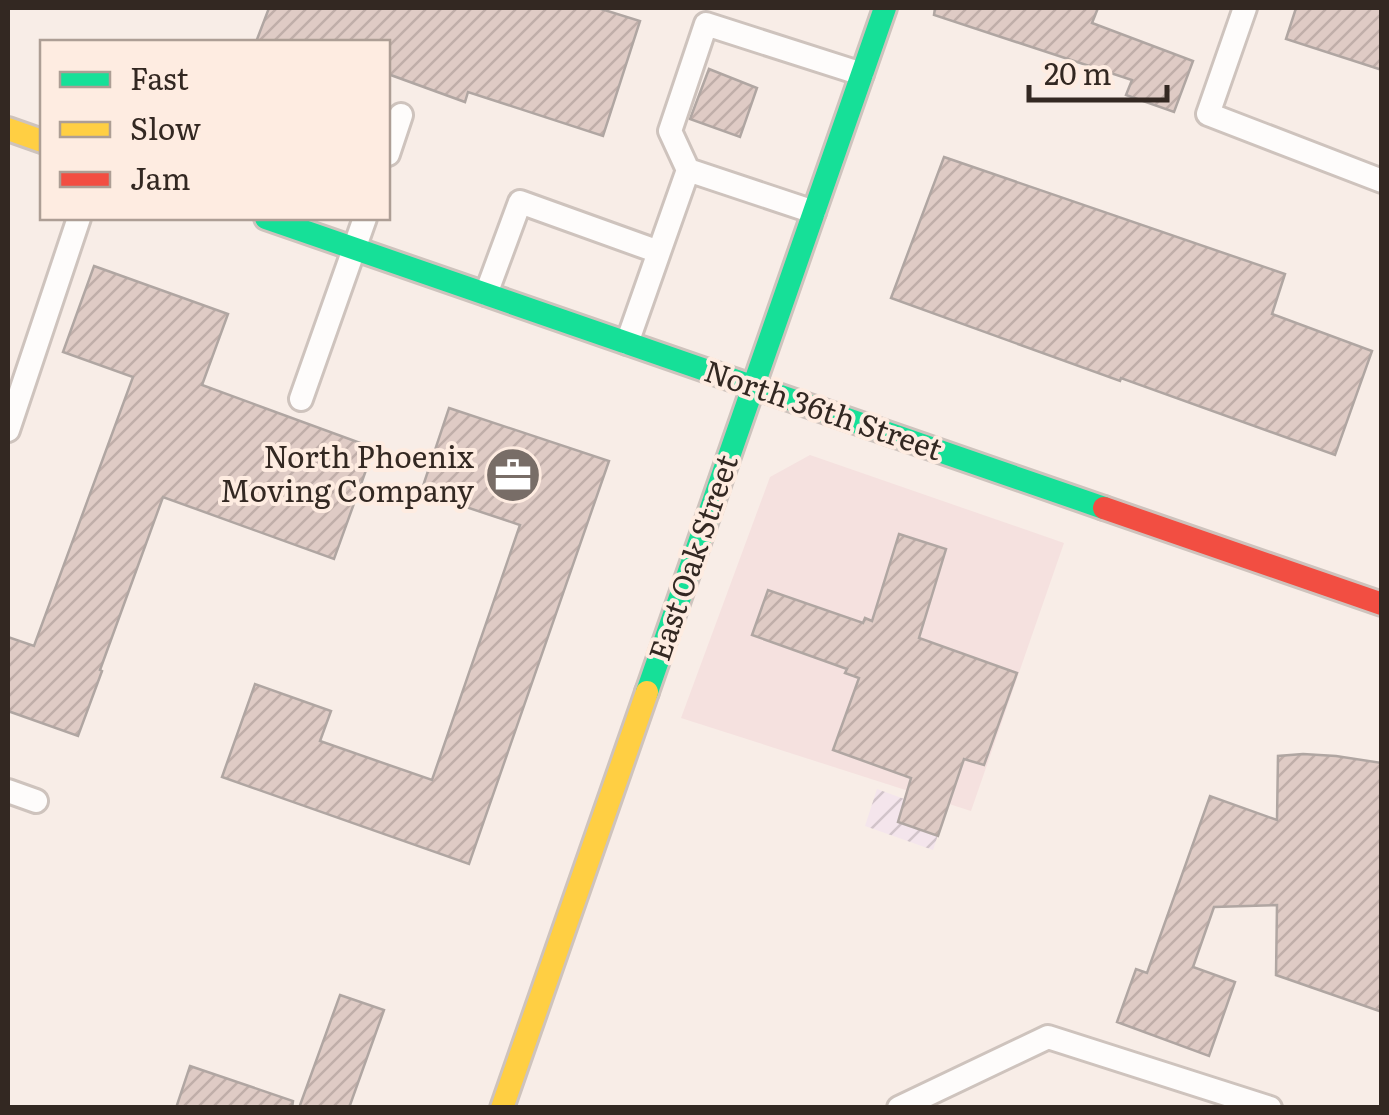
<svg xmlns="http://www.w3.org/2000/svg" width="1389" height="1115" viewBox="0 0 1389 1115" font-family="Literata,serif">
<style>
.commercial{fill:#f5e1df}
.industrial{fill:url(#industrial-furrows)}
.building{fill:url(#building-hatch);stroke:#b0a6a2;stroke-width:2.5}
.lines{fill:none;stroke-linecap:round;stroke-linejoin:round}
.lane-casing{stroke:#cec3bd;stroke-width:28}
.fast-casing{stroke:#cec3bd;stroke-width:28}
.slow-casing{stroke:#cec3bd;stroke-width:28}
.jam-casing{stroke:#cec3bd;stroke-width:28}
.lane{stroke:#fefcfb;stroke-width:22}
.fast{stroke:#16e098;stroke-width:22}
.slow{stroke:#ffcf43;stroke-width:22}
.jam{stroke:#f24e42;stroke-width:22}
.labels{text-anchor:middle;stroke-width:8;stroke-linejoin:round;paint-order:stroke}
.street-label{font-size:30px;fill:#332822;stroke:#feece1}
.poi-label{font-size:30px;fill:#332822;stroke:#feece1;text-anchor:end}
</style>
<defs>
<pattern id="industrial-furrows" width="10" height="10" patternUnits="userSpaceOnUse" patternTransform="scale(2.5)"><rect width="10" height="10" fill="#f4e5ec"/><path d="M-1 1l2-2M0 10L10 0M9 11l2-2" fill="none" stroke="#d2c4ca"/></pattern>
<pattern id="building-hatch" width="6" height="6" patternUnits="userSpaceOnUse" patternTransform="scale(2.5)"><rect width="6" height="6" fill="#dfcbc5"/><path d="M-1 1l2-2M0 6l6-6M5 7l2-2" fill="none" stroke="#c0aea9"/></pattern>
</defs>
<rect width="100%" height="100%" fill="#f8ede7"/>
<path class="commercial" d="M810 455 1064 543 971 811 681 718 770 477Z"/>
<path class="industrial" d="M877 789 945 814 933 850 865 826Z"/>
<path class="building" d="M269 8H598L640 21 603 136 468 92 465 102 388 74V42H256Z
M935 8H1098L1092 23 1193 61 1174 112 1126 95 1132 80 934 15Z
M1296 8H1382V70L1286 39Z
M709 69 757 88 740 137 690 119Z
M944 157 1285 274 1272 314 1372 351 1335 455 1121 378 1120 381 891 298Z
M94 266 228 314 202 385 374 448 334 559 163 497 100 670 102 671 78 736 8 711V637L34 646 133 377 63 352Z
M449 408 609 461 469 864 222 777 255 684 331 711 320 741 432 780 520 525 421 492Z
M899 534 946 549 919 638 1017 673 984 765 964 759 938 836 898 822 911 778 833 750 859 678 845 673 847 669 752 635 768 590 863 623 865 618 872 621Z
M1303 754 1336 756 1382 763V1012L1276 975 1277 905 1214 907 1193 967 1235 982 1209 1056 1117 1022 1136 969 1147 973 1210 796 1277 820 1278 756Z
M340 995 384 1010 349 1108H299Z
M190 1066 293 1101 292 1108H176Z"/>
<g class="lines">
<g class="lane-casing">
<path id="lane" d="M1245 8 1208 114 1382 181
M388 154 401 115
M688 170 670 131 706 24 862 74
M659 252 688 170 814 212
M486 294 520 202 659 252 627 343
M301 399 365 218
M8 430 79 218
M8 791 36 801
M899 1108 1048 1037 1270 1108"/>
</g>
<g class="fast-casing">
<path id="fast" d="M266 218 1104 508
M647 692 885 8"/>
</g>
<g class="slow-casing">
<path id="slow" d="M8 129 42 141
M502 1108 647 692"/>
</g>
<g class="jam-casing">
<path id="jam" d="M1104 508 1382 604"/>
</g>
<use href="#lane" class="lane"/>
<use href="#fast" class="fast"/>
<use href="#slow" class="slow"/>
<use href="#jam" class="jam"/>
</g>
<defs>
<g id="office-disc" transform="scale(2.875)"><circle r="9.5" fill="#786d67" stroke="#feece1"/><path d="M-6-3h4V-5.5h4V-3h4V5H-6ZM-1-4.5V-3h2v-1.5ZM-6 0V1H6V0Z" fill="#fff"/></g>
</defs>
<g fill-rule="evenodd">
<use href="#office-disc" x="513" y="475"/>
</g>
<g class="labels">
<g class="street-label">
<text transform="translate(823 411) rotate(19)" y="10">North 36th Street</text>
<text transform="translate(694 558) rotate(-71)" y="10">East Oak Street</text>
</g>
<g class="poi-label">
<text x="474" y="468">North Phoenix<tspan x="474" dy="34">Moving Company</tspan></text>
</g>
</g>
<rect width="1389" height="1115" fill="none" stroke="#332822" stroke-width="20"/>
<rect x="40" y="40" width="350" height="180" fill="#feece1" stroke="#ad9e95" stroke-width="2.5"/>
<rect x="60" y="72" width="50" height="15" fill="#16e098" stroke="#ad9e95" stroke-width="2.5"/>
<text x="130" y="90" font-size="30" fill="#332822">Fast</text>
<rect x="60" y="122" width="50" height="15" fill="#ffcf43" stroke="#ad9e95" stroke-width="2.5"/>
<text x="130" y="140" font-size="30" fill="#332822">Slow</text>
<rect x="60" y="172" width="50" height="15" fill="#f24e42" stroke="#ad9e95" stroke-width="2.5"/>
<text x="130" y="190" font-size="30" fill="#332822">Jam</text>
<path d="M1029 85v15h138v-15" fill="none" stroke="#332822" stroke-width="5"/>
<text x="1044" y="85" font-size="30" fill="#332822" stroke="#feece1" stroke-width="8" paint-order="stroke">20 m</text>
</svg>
